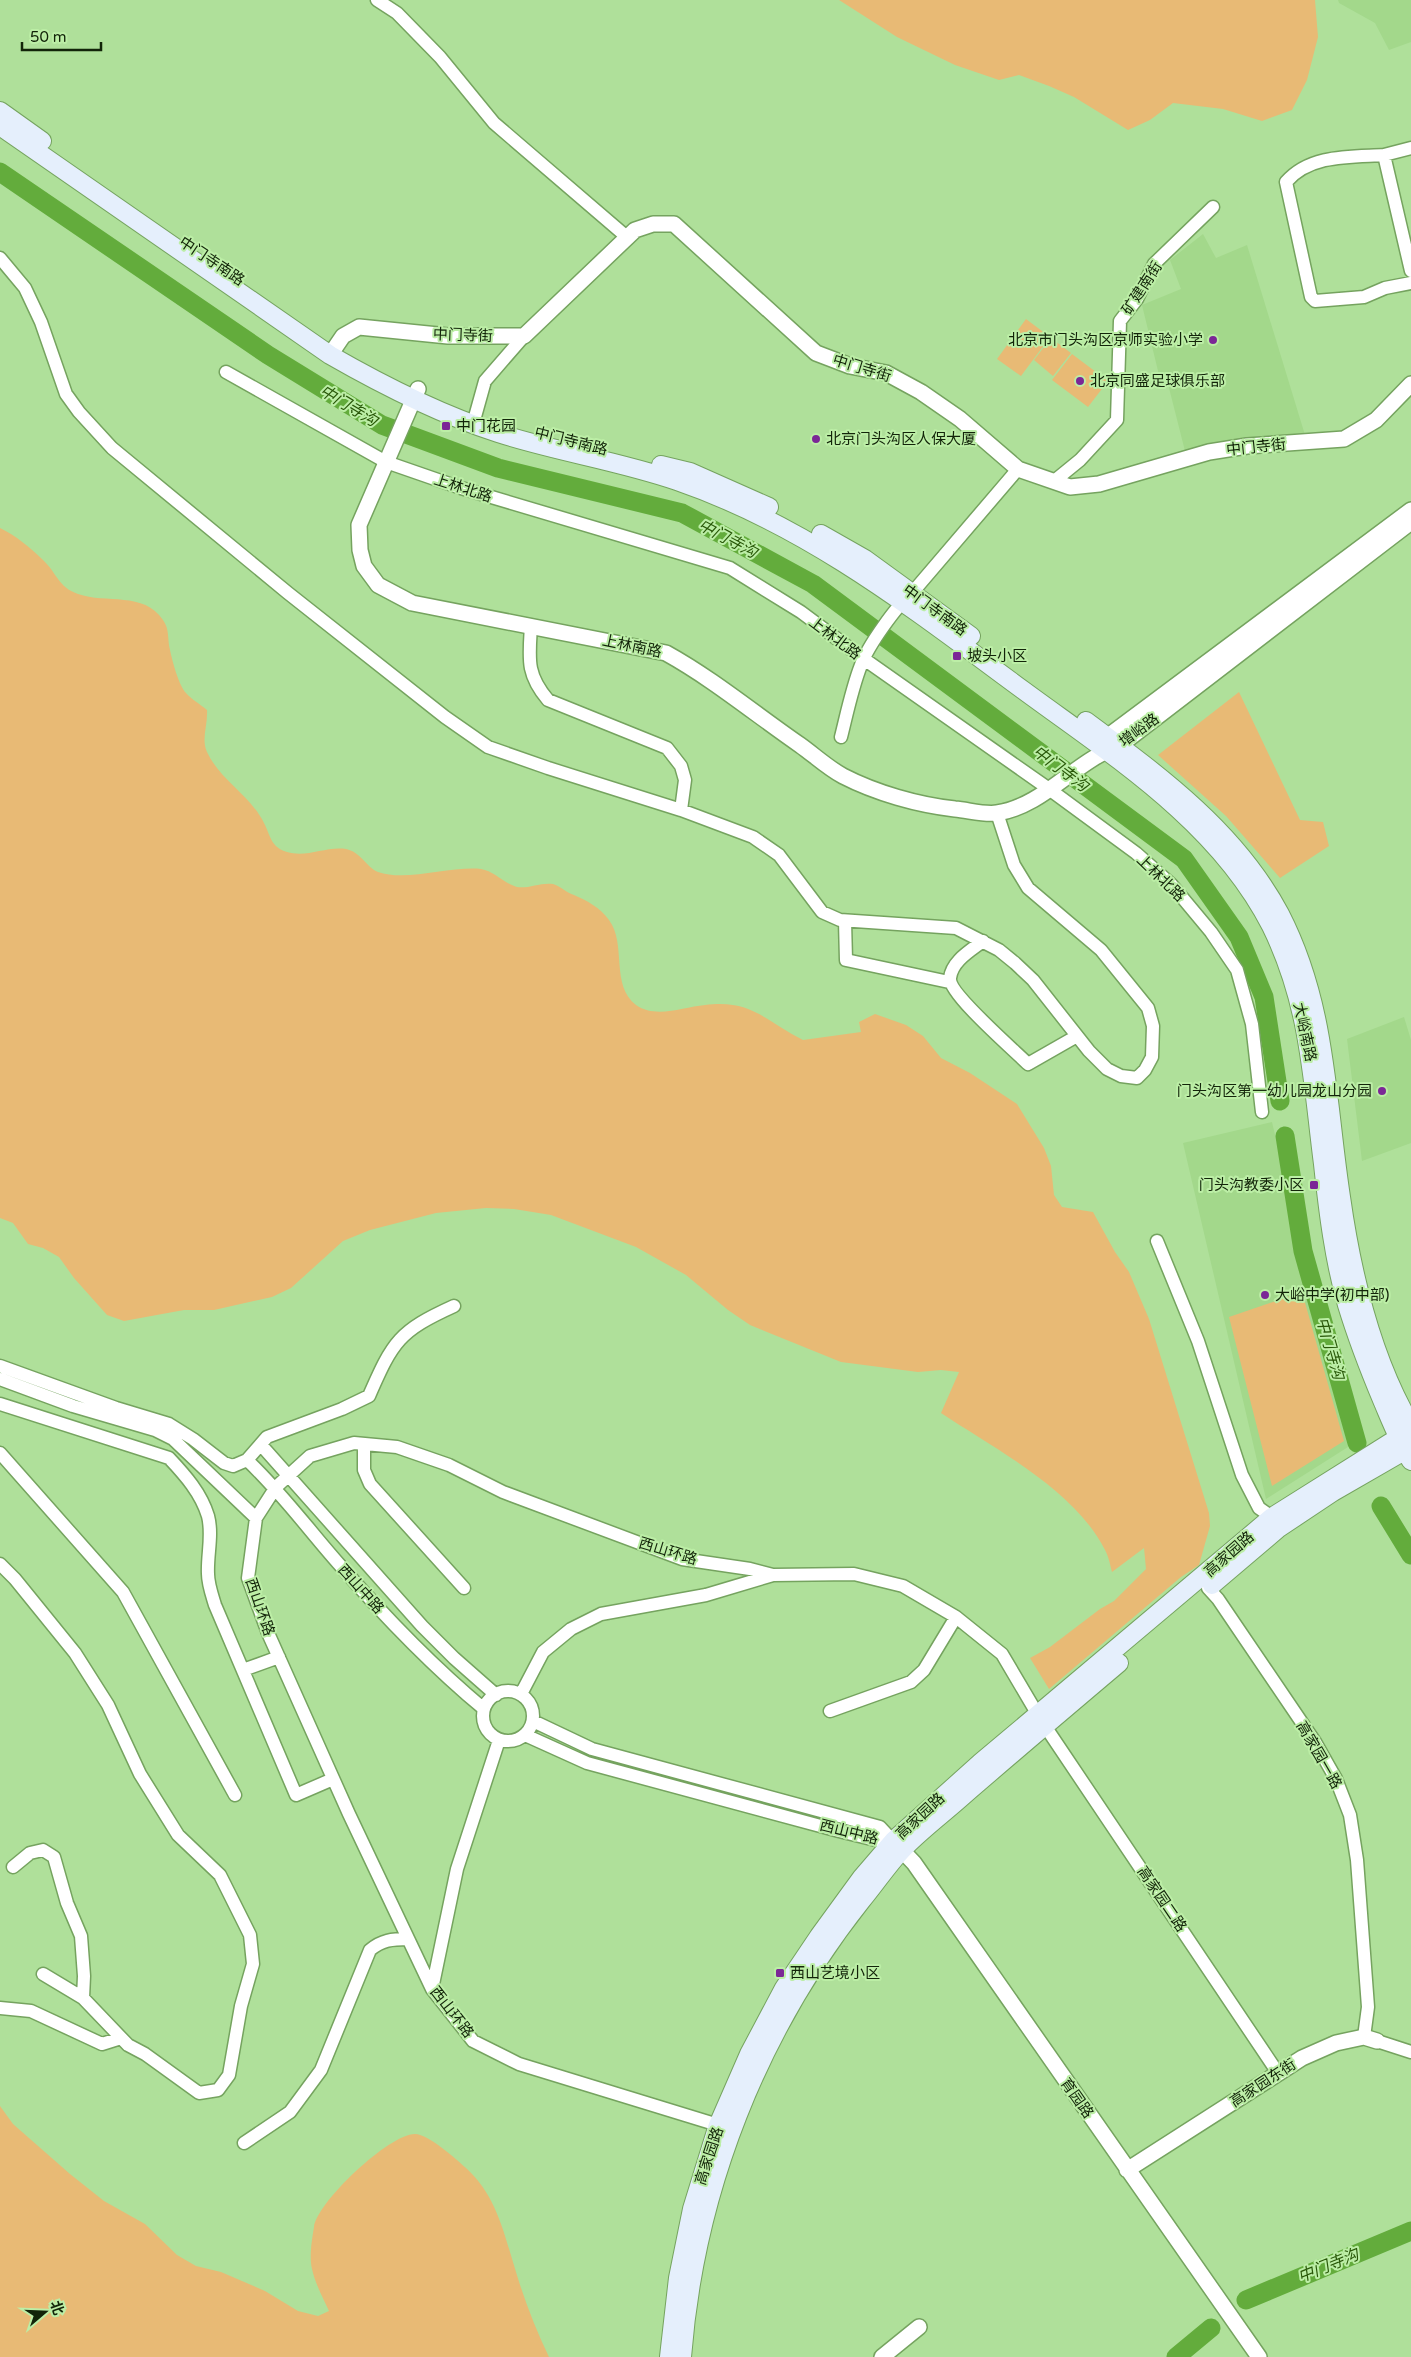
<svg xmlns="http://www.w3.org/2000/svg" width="1411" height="2357" viewBox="0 0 1411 2357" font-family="'Varela Round','Noto Sans SC',sans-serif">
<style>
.built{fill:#a3d88b}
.green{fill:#e8ba75}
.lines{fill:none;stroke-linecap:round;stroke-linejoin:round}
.river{stroke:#63ac3c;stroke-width:19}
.minor-casing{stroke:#75a35f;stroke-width:15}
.tertiary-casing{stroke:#75a35f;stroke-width:18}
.secondary-casing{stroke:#75a35f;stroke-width:20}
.minor{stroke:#fff;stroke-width:12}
.tertiary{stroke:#fff;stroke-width:15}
.secondary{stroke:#e5effc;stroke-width:18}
.poi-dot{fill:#7b2796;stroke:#bceea6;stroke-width:2}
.labels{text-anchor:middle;stroke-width:4;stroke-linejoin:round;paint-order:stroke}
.street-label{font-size:15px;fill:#122409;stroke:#bceea6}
.poi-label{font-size:15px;fill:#122409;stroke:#bceea6;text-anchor:start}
.water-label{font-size:16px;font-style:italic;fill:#285708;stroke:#bceea6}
</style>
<rect width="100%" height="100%" fill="#afe09a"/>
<path class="built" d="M1338 0H1411V42L1389 50 1375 23 1339 3Z
M1203 234 1216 258 1247 245 1305 435 1185 451 1168 384 1159 375 1142 305 1181 289 1170 260Z
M1404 1017 1411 1040V1143L1362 1161 1347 1039Z
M1272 1122 1348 1447 1266 1499 1183 1143Z"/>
<path class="green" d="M839 0H1315L1318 37 1307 80 1292 110 1262 121 1223 109 1173 103 1150 120 1128 130 1074 97 1049 86 1019 75 999 80 955 65 897 37Z
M1026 319 1050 337 1021 376 997 359Z
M1051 338 1071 353 1053 376 1034 360Z
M1072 354 1108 381 1088 407 1052 380Z
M0 528C15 535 31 548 43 560 57 573 58 587 78 594 106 604 144 591 163 620 170 630 167 639 170 650 172 660 179 686 186 693 191 699 200 704 207 710 208 725 201 739 207 752 220 780 250 795 264 823 271 837 271 847 287 852 307 858 326 846 346 849 361 852 366 867 378 872 406 882 451 866 481 869 494 871 505 884 517 887 528 889 541 882 553 884 560 886 567 893 574 895 587 901 600 907 609 920 627 944 610 985 636 1005 656 1019 683 1007 705 1005 752 999 765 1021 803 1040L861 1032 859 1022 875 1014 906 1025 923 1036 941 1058 970 1073 1017 1104 1044 1148 1051 1166 1054 1195 1062 1207 1093 1212 1115 1252 1129 1272 1149 1319 1209 1513 1210 1526 1199 1565 1181 1577 1049 1689 1030 1658 1050 1647 1100 1609 1114 1601 1146 1569 1144 1548 1112 1572C1110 1565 1109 1557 1105 1550 1075 1490 995 1449 941 1413L959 1372 941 1370 918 1372 841 1362 750 1325 728 1310 686 1275 636 1247 551 1215 514 1209 486 1208 436 1213 370 1230 343 1241 291 1288 272 1297 214 1310H184L124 1321 107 1315 74 1278 59 1257 43 1248 28 1244 13 1223 0 1218Z
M1239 692 1300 820 1323 822 1329 846 1280 878 1226 816 1158 755Z
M1302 1292 1344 1441 1272 1486 1229 1317Z
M0 2106 13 2124 70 2174 104 2201 145 2224 177 2255 196 2266 221 2272 265 2291 298 2311 318 2316 329 2311C323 2298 315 2283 312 2269 309 2257 312 2239 314 2227 317 2202 391 2132 416 2134 429 2135 456 2159 466 2168 497 2196 504 2234 516 2272 525 2302 536 2330 549 2357H0Z"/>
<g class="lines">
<path class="river" d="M0 172 268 355 382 425 498 468 682 513 813 584 1184 859 1239 937 1264 997 1280 1101
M1285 1136 1303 1251 1357 1443
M1381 1506 1411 1555
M1246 2300 1411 2231
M1176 2357 1211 2328"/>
<g class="minor-casing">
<path id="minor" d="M377 0 397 13 440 57 494 123 628 238
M1384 155 1411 148
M0 258 25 288 41 322 66 394 79 412 112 448 288 593 445 717 488 747 548 768 681 810 753 837 779 855 822 912 840 920 956 928 999 950 1015 963 1033 980 1089 1051 1107 1069 1121 1076 1137 1078 1145 1070 1152 1057 1153 1026 1148 1008 1101 950 1028 888 1014 865 997 813
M1411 271 1384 155C1351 157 1310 154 1286 182L1311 297 1315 301 1364 297 1385 288 1411 283
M226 372 386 462 461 488 730 568 801 612 864 659 1049 789 1136 853 1171 884 1211 932 1237 970 1252 1024 1262 1112
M473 424 485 381 524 336
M1053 482 1080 460 1117 420 1120 321 1137 299 1154 264 1213 207
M531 626C529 659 526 674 548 700L667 748 681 766 685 780 681 810
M841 737C847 713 852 688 861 665 868 646 896 606 912 593L1018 469
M845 921 846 960 949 982
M983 941C970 951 952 961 950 978 948 993 1015 1051 1028 1064L1077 1036
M1157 1241 1198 1341 1242 1475 1259 1508 1272 1517
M0 1366 116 1408 169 1424 193 1439 224 1463 233 1466 247 1460 267 1437 342 1409 369 1396C393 1341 399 1331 454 1306
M0 1379 73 1406 155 1430 173 1439 256 1518
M0 1404 169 1458C185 1475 201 1493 208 1516 213 1535 207 1555 208 1574 208 1584 212 1595 215 1605L296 1795 333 1779
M364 1444V1470L370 1484 464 1588
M262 1446 422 1626 454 1658 496 1695
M0 1453 123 1592 235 1795
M247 1460C281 1492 308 1529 338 1563 384 1616 431 1665 484 1709
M0 1564 15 1579 75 1653 108 1705 140 1774 178 1835 220 1875 250 1935 253 1964 241 2006 229 2075 218 2090 199 2093 145 2054 128 2045 83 1998 84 1976 81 1936 67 1903 54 1857 43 1850 30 1853 13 1867
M1208 1588 1218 1599 1315 1742 1336 1779 1350 1815 1357 1860 1368 2007 1364 2037
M243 1670 279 1657
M483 1716a25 25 0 1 1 50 0a25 25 0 1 1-50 0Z
M521 1694 543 1652 571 1629 601 1614 706 1595 773 1575
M830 1711 911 1682 924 1670 956 1617
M533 1721 592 1749 880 1827 893 1841
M1045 1726 1278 2073
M525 1735 587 1763 839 1831 880 1841H893
M43 1974 83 1998
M432 1989 457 1869 499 1740
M0 2008 31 2011 102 2044 121 2038
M1377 2041 1411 2052
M718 2125 519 2064 473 2041 432 1989 349 1814 268 1633 248 1578 256 1518 276 1487 310 1456 354 1443 397 1447 449 1465 503 1492 682 1559 750 1569 773 1575 854 1574 903 1586 956 1617 1002 1654 1038 1715
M244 2143 290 2112 321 2070 370 1950C382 1940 392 1939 408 1939"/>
</g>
<g class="tertiary-casing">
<path id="tertiary" d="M330 355 343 336 359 327 448 336H524L635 230 653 224H674L816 353 850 366 886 373 921 392 960 419 1018 469 1070 487 1099 484 1209 452 1247 446 1344 439 1376 420 1411 384
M418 389 359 525 360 550 364 566 378 585 412 603 666 653C713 679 755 714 800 745 814 755 828 768 843 776 876 793 918 805 955 809 968 810 984 815 997 813 1044 806 1076 760 1119 746L1411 522
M1106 747 1107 737 1411 510
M894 1842 914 1863 1259 2357
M1127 2170 1302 2058 1336 2043 1364 2037 1377 2041
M882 2357 919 2327"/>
</g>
<g class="secondary-casing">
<path id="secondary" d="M0 111 42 141
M0 126 330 355C384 386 439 414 498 433 557 452 619 461 677 481 808 526 913 609 1023 690 1114 757 1218 822 1271 926 1310 1005 1312 1079 1323 1164 1328 1211 1334 1260 1347 1305 1357 1338 1369 1369 1382 1400 1391 1421 1399 1442 1411 1461
M661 465 690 472 769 507
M821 534 865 559 971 636
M1086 721C1159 775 1236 831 1280 914 1327 1005 1326 1099 1341 1197 1352 1275 1371 1357 1411 1425
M1212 1585 1279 1528 1333 1492 1411 1447
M669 2357 678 2278 692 2209 718 2125 749 2054 784 1988 819 1936 862 1877 893 1841 980 1763 1272 1517 1407 1432
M682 2357C695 2190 758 2031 862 1900 876 1883 888 1865 902 1850 921 1830 943 1814 963 1796 1015 1751 1067 1707 1119 1663"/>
</g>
<use href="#minor" class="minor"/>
<use href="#tertiary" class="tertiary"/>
<use href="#secondary" class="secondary"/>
</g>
<g class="poi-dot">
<circle cx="1213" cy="340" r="5"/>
<circle cx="1080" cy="381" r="5"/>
<rect x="441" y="421" width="10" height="10" rx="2.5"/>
<circle cx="816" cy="439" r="5"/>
<rect x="952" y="651" width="10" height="10" rx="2.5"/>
<circle cx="1382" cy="1091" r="5"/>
<rect x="1309" y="1180" width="10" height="10" rx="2.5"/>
<circle cx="1265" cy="1295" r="5"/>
<rect x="775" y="1968" width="10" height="10" rx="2.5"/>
</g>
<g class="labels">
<g class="street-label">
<text transform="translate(212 261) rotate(34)" y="5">中门寺南路</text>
<text transform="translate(1142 288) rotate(-57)" y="5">矿建南街</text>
<text transform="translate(463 335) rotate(2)" y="5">中门寺街</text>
<text transform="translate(862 368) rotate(17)" y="5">中门寺街</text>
<text transform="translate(571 441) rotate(14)" y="5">中门寺南路</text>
<text transform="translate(1256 447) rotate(-6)" y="5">中门寺街</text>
<text transform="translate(463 488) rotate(18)" y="5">上林北路</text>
<text transform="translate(935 610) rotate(36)" y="5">中门寺南路</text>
<text transform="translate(835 638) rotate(37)" y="5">上林北路</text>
<text transform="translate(632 646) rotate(12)" y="5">上林南路</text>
<text transform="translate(1139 730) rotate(-36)" y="5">增峪路</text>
<text transform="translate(1161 878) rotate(44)" y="5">上林北路</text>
<text transform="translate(1305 1032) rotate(78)" y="5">大峪南路</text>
<text transform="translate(668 1551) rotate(17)" y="5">西山环路</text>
<text transform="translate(1229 1554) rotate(-41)" y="5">高家园路</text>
<text transform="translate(361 1589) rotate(48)" y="5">西山中路</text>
<text transform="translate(260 1607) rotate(71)" y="5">西山环路</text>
<text transform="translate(1319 1755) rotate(60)" y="5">高家园一路</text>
<text transform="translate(920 1816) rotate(-43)" y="5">高家园路</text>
<text transform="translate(849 1832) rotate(14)" y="5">西山中路</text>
<text transform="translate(1162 1899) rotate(56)" y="5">高家园二路</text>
<text transform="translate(452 2012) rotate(52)" y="5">西山环路</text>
<text transform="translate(1263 2083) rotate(-33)" y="5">高家园东街</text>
<text transform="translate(1077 2098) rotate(55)" y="5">育园路</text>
<text transform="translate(709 2156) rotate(-72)" y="5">高家园路</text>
</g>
<g class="poi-label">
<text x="1203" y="345" text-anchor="end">北京市门头沟区京师实验小学</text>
<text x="1090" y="386">北京同盛足球俱乐部</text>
<text x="456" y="431">中门花园</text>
<text x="826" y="444">北京门头沟区人保大厦</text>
<text x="967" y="661">坡头小区</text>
<text x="1372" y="1096" text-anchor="end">门头沟区第一幼儿园龙山分园</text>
<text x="1304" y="1190" text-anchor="end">门头沟教委小区</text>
<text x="1275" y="1300">大峪中学(初中部)</text>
<text x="790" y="1978">西山艺境小区</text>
</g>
<g class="water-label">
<text transform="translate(349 405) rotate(31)" y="6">中门寺沟</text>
<text transform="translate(728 538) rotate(28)" y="6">中门寺沟</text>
<text transform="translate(1061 768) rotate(37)" y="6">中门寺沟</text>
<text transform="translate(1331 1348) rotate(74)" y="6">中门寺沟</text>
<text transform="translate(1328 2265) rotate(-22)" y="6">中门寺沟</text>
</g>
</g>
<g transform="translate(45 2312) rotate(71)" stroke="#bceea6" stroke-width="4" paint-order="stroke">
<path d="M0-4L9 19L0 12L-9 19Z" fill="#122409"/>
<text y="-8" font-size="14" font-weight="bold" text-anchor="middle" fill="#122409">北</text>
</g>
<path d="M22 42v8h79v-8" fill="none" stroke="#122409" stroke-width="2.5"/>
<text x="30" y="42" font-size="15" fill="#122409" stroke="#bceea6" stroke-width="4" paint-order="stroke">50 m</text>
</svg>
